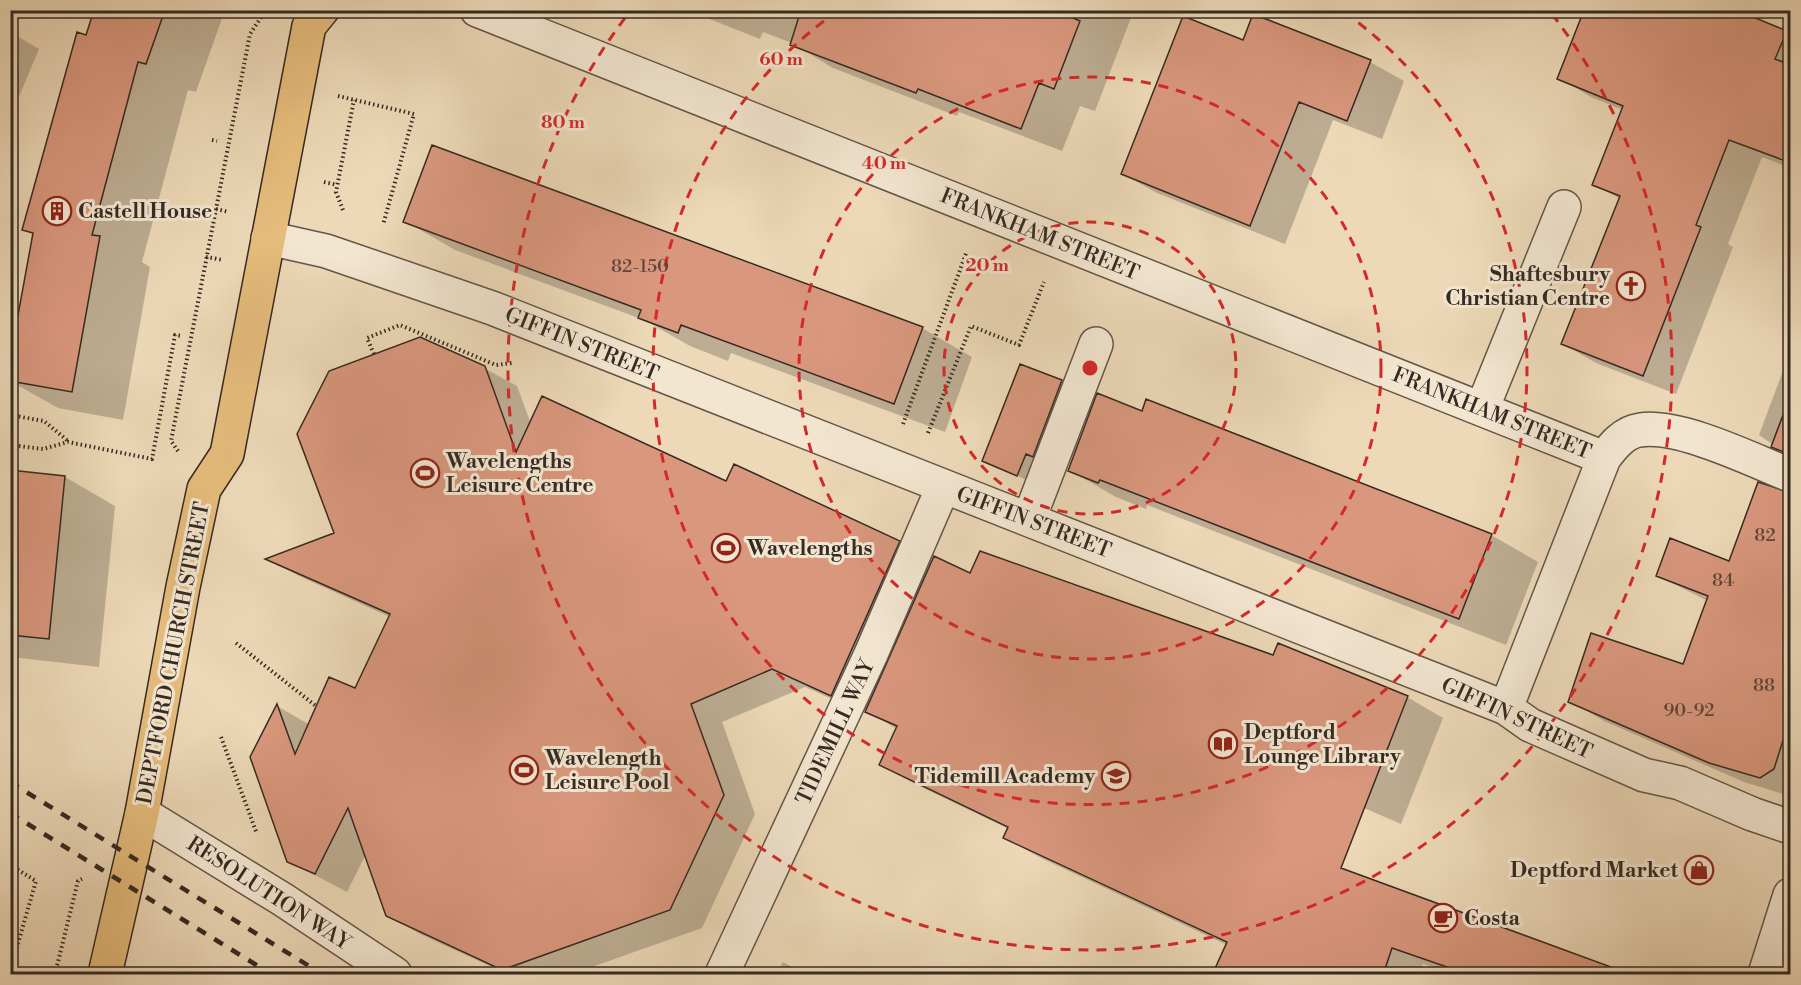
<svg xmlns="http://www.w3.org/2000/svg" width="1801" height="985" viewBox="0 0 1801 985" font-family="'Libre Bodoni',serif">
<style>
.shadow{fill:#0003}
.building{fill:#d9977d;stroke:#352a23;stroke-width:1.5}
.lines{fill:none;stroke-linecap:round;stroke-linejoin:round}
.minor-casing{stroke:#635648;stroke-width:36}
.major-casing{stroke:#352a23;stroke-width:36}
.path{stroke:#352a23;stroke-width:4;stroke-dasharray:1.5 3;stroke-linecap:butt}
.minor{stroke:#f3e6d1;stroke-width:33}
.major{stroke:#e6bc7c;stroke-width:33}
.rail{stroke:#352a23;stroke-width:4.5;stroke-dasharray:10 10;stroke-linecap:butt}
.ring{fill:none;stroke:#d62828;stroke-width:3;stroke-dasharray:10 8}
.labels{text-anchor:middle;stroke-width:6;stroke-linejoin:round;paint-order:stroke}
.number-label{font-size:18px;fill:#5e453a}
.poi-label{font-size:21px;font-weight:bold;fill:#352a23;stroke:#f3e6d1;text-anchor:start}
.street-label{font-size:21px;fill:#352a23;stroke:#f3e6d1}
.centre{fill:#d62828;stroke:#f3e6d1;stroke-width:3}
.ring-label{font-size:18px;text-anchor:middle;font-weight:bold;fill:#d62828;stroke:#f3e6d1;stroke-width:6;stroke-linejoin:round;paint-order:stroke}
</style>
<rect width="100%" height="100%" fill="#edd9b8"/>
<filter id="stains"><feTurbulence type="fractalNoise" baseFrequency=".00333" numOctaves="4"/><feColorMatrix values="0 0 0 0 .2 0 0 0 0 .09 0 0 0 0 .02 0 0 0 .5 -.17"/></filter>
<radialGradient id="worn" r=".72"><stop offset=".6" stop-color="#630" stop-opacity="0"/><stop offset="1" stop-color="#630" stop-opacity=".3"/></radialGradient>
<path class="shadow" d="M96 10H225L196 92 188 90 142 262 150 267 123 420 58 408 10 381 34 235 24 229Z
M687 10H1134L1095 111 1080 106 1062 151 959 112 957 116 833 68 792 43 763 32 760 39Z
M10 32 39 49 10 118Z
M1786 32 1790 35V168L1762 157 1728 244 1733 247 1676 394 1596 363 1563 344 1620 199 1594 184 1623 110 1591 97 1559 78Z
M1370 62 1404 81 1382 139 1333 120 1285 244 1157 193 1123 174Z
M405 221 922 328 972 357 945 432 731 353 728 361 690 346 644 320 455 250Z
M1790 352V456L1759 435Z
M1021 366 1074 388 1029 481 983 461Z
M484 368 517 386 531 424 727 483 899 542 933 561 971 575 1274 657 1407 697 1443 718 1401 824 1364 808 1287 973 1041 858 1005 838 1009 829 917 785 881 765 897 729 865 710 863 713 805 687 722 722 755 814 702 928 572 974H507L420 934 388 915 366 854 347 892 288 861 277 706 310 725 356 690 390 617 299 576 268 559 336 534Z
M1143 413 1491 535 1538 562 1506 645 1147 505 1146 509 1116 497 1069 470Z
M10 471 65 477 115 506 99 667 20 658 10 653Z
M1790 495V796L1744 782 1604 721 1570 701 1684 666 1708 601 1658 576 1730 563Z
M1350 873 1632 974H1452L1423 964 1420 974H1314Z
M783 962 805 974H776Z"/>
<path class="building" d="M94 10H165L146 64 138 62 92 235 100 236 72 392 10 381V359L33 233 22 230 77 32 86 35Z
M801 10H1054L1080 21 1054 89 1039 83 1021 129 918 89 916 93 790 45Z
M1584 10H1736L1787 31 1775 59 1791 65V163L1729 140 1696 225 1701 227 1643 376 1561 344 1620 196 1592 185 1623 106 1557 79Z
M1253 14 1371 60 1347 121 1299 102 1250 226 1121 174 1183 16 1243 40Z
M432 145 923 327 894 404 681 325 678 333 638 318 641 310 403 222Z
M420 337 485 366 516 452 542 396 726 481 734 464 900 541 831 696 772 669 691 704 724 795 670 910 502 970 386 916 348 808 315 874 287 862 250 757 277 704 295 754 329 677 355 688 390 614 265 559 334 533 297 434 329 371Z
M1020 364 1062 380 1033 457 1026 454 1017 476 982 461Z
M1097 393 1142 411 1146 399 1492 534 1459 619 1100 480 1098 483 1068 471Z
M1786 407 1791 408V455L1771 447Z
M10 470 65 476 49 639 10 635Z
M1758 482 1791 493V715L1774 769 1760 778 1709 763 1568 702 1591 633 1683 664 1708 596 1656 576 1670 538 1729 561Z
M980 551 1273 655 1278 643 1408 696 1341 868 1619 970 1618 975H1470L1392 948 1383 975H1212L1227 942 1003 838 1008 827 879 765 897 726 865 712 934 556 970 573Z"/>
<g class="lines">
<g class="minor-casing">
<path id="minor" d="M477 10 1604 458
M268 238 326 251 492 308 1506 708 1530 725 1644 775 1680 783 1752 814 1790 827
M1482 409 1564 207
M1029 519 1096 344
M1506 708 1604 458C1613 446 1624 432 1640 430 1680 424 1752 460 1790 475
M142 813 282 899 395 974
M722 974 871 654 943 487
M1765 974 1790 895"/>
</g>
<g class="major-casing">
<path id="major" d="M105 974 142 813 183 587 204 489 227 454 309 26 322 10"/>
</g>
<path class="path" d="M338 96 414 114 383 225
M212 140 217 141
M324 182 337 185
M216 209 229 212
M343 210 336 192 354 100
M206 257 223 260
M374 354 367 338 400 325 496 365 512 363
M10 415 44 421 68 441
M903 424 967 251
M928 433 971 326 1019 345 1044 282
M10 445 43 449 68 442 152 459 175 335 182 336
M178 451 171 441 250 34 266 10
M236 643 316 706
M221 737 257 834
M10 865 36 881 10 971
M55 974 78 881 82 879"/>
<use href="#minor" class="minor"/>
<use href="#major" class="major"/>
<path class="rail" d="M10 782 322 974
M10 813 271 974"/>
</g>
<g class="ring">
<circle cx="1090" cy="368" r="146"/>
<circle cx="1090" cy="368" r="291"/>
<path d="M1344 12A437 437 0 1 1 836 12"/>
<path d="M1552 14A582 582 0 1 1 628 14"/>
</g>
<defs>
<g id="building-ring" transform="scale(1.5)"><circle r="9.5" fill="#f3e6d1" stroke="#8f2418" stroke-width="1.5"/><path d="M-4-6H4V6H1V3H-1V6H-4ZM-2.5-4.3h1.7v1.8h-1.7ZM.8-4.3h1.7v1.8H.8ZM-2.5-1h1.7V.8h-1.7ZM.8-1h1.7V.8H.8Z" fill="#8f2418"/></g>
<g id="church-ring" transform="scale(1.5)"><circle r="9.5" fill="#f3e6d1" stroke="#8f2418" stroke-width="1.5"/><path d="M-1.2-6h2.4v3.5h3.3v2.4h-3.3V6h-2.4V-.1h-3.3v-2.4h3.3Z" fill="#8f2418"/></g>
<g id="stadium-ring" transform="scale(1.5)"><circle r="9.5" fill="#f3e6d1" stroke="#8f2418" stroke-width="1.5"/><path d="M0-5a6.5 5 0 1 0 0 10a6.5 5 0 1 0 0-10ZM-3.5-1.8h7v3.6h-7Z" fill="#8f2418"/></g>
<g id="library-ring" transform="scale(1.5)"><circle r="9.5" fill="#f3e6d1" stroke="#8f2418" stroke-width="1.5"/><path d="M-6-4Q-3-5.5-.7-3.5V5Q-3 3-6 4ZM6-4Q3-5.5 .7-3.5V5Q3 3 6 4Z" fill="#8f2418"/></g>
<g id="school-ring" transform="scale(1.5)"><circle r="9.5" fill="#f3e6d1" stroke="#8f2418" stroke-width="1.5"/><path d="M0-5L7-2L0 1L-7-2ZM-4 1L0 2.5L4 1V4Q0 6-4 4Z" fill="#8f2418"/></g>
<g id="shop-ring" transform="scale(1.5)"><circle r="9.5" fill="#f3e6d1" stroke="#8f2418" stroke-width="1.5"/><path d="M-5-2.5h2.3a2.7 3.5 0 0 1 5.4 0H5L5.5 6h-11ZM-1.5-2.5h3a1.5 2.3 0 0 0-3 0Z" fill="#8f2418"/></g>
<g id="cafe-ring" transform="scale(1.5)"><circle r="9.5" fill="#f3e6d1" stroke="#8f2418" stroke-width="1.5"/><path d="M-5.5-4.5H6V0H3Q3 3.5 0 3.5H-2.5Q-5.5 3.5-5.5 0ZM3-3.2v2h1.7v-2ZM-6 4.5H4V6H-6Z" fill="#8f2418"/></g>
</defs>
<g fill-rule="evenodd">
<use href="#building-ring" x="57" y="211"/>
<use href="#church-ring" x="1631" y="286"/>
<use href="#stadium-ring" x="425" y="473"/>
<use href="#stadium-ring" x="726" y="548"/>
<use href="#library-ring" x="1223" y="744"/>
<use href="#stadium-ring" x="524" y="770"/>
<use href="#school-ring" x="1116" y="776"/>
<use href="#shop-ring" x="1699" y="870"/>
<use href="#cafe-ring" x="1443" y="918"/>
</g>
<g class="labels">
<g class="number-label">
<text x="640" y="272">82-150</text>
<text x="1765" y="541">82</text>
<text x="1723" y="586">84</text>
<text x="1764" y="691">88</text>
<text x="1689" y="716">90-92</text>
</g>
<g class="poi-label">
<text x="78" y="218">Castell House</text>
<text x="1610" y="281" text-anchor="end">Shaftesbury<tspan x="1610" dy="24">Christian Centre</tspan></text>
<text x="446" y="468">Wavelengths<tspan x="446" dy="24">Leisure Centre</tspan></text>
<text x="747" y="555">Wavelengths</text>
<text x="1244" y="739">Deptford<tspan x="1244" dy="24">Lounge Library</tspan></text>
<text x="545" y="765">Wavelength<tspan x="545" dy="24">Leisure Pool</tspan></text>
<text x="1095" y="783" text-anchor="end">Tidemill Academy</text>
<text x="1678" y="877" text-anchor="end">Deptford Market</text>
<text x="1464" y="925">Costa</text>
</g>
<g class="street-label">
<text transform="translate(1040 234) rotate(22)" y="7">FRANKHAM STREET</text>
<text transform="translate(582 344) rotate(22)" y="7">GIFFIN STREET</text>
<text transform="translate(1492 413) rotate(22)" y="7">FRANKHAM STREET</text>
<text transform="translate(1034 522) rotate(21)" y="7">GIFFIN STREET</text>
<text transform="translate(173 653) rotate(-79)" y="7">DEPTFORD CHURCH STREET</text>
<text transform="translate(1517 718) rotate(25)" y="7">GIFFIN STREET</text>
<text transform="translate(835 732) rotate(-65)" y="7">TIDEMILL WAY</text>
<text transform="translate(269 893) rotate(33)" y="7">RESOLUTION WAY</text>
</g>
</g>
<circle cx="1090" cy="368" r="9" class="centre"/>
<g class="ring-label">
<text x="781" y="65">60 m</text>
<text x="563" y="128">80 m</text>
<text x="884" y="169">40 m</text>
<text x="987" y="271">20 m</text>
</g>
<rect width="1801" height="985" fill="none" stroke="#edd9b8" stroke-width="36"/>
<rect x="12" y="12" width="1777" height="961" fill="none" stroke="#352a23" stroke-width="3"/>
<rect x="18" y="18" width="1765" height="949" fill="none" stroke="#352a23" stroke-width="1.5"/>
<rect width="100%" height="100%" filter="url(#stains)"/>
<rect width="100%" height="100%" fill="url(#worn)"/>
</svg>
